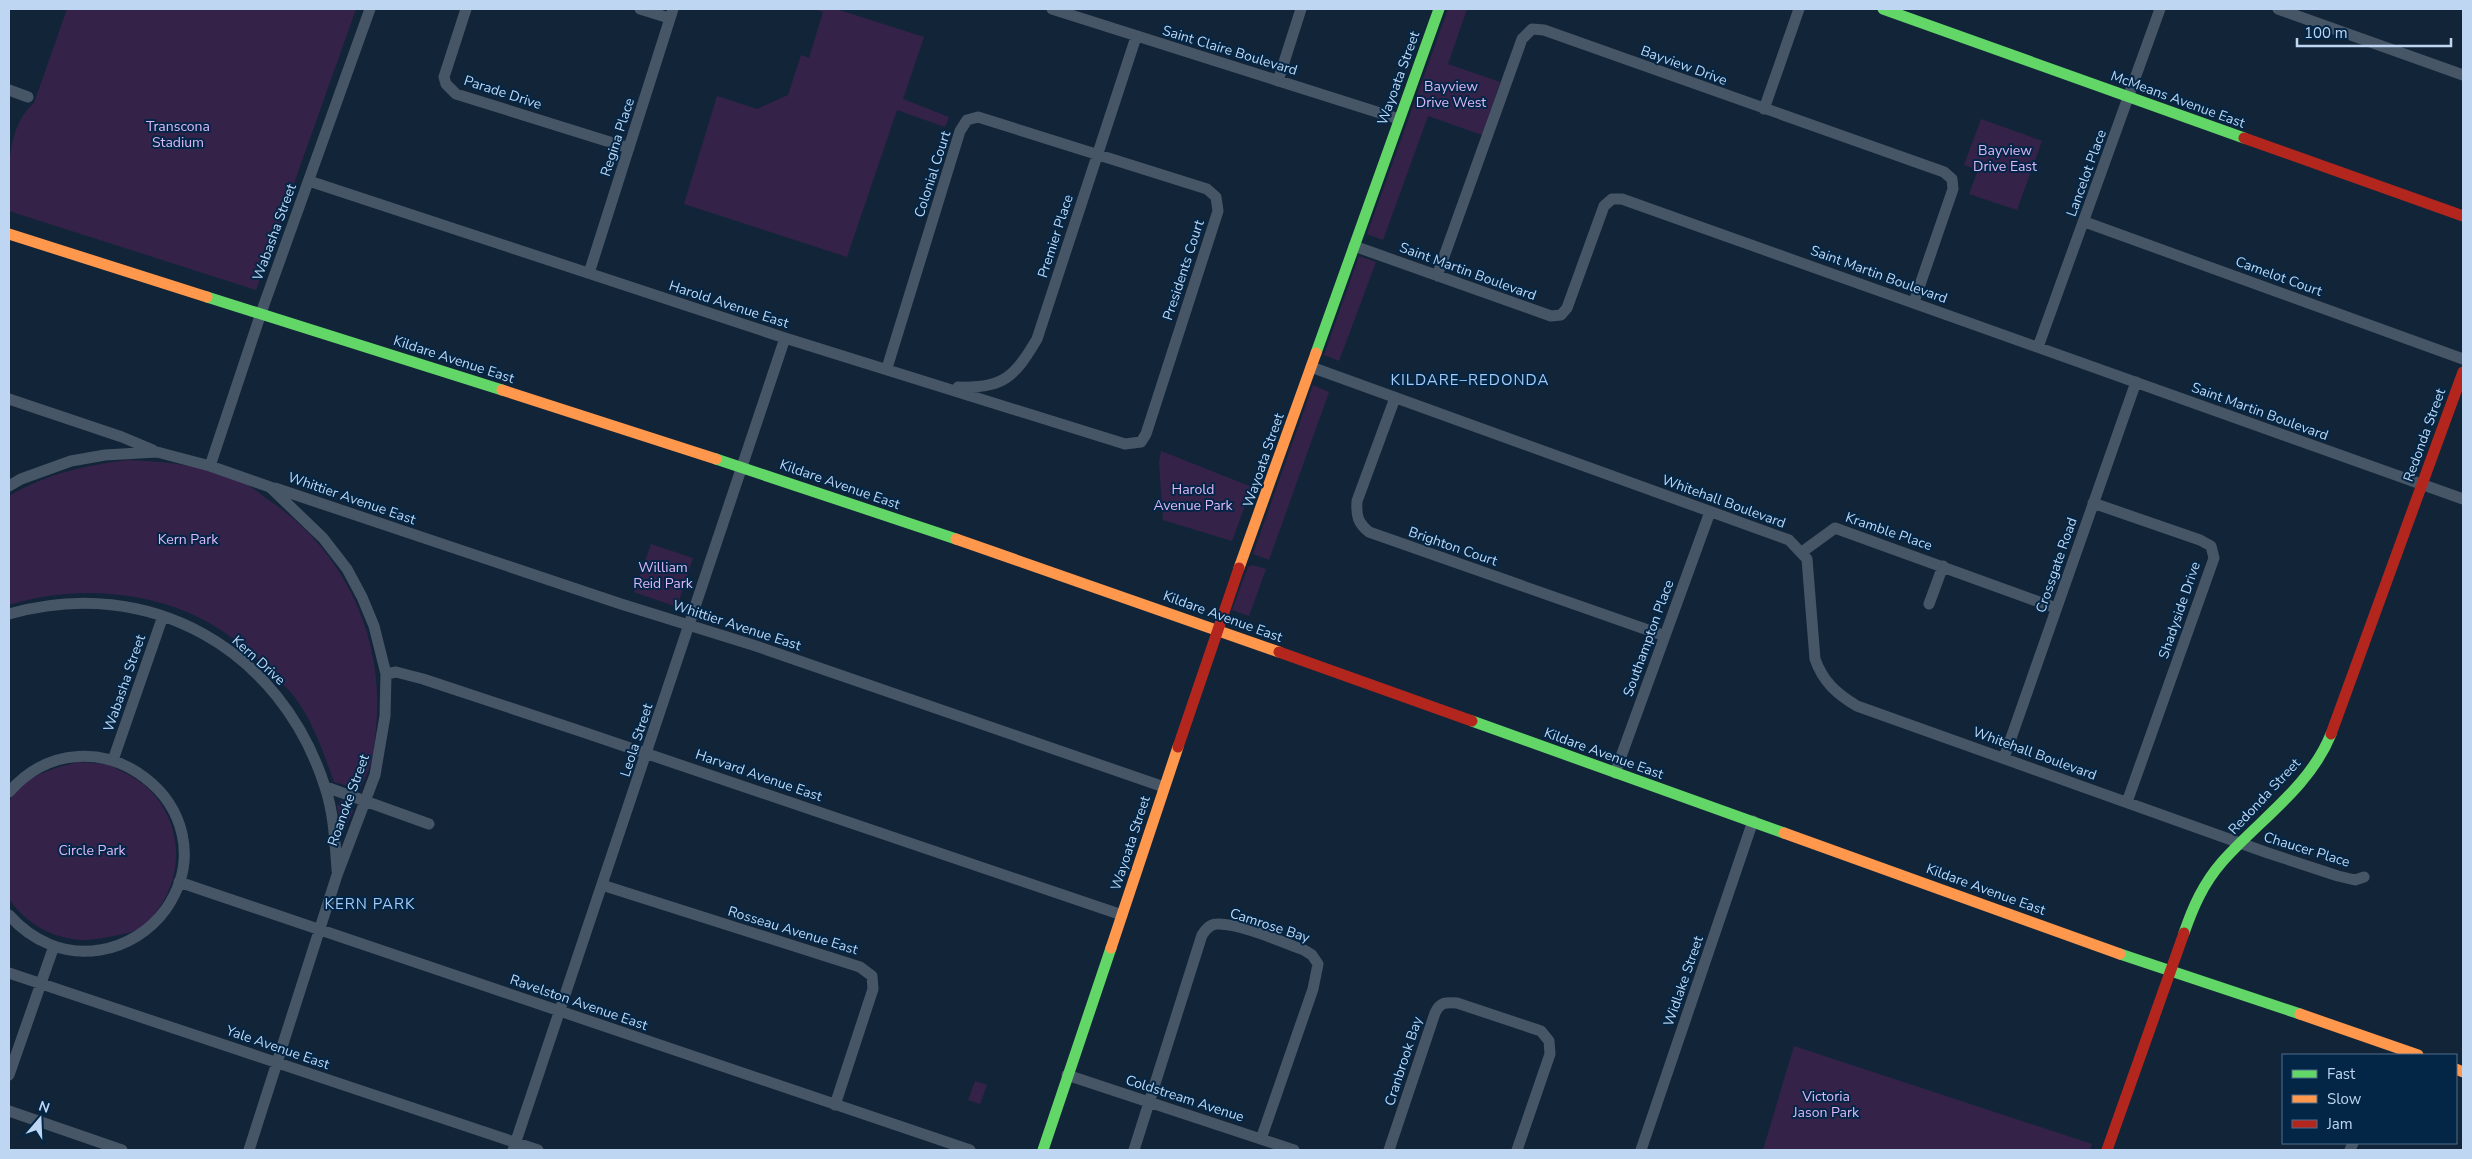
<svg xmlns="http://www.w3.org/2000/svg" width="2472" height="1159" viewBox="0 0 2472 1159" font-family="'Nunito Sans',sans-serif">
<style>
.green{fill:#352248}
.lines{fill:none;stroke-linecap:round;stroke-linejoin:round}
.street{stroke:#475667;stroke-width:11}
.fast{stroke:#63d668;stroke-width:11}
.slow{stroke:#ff974d;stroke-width:11}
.jam{stroke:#b3261e;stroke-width:11}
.labels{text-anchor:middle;stroke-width:4;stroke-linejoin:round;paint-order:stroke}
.street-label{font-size:14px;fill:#bed6f1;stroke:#032647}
.park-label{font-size:14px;fill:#deb7f8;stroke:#032647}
.neighbourhood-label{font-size:15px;letter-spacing:1px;fill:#a5cbf6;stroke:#032647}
</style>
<rect width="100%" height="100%" fill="#122538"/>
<path class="green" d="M67 9H356L256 290 9 211C9 175 5 128 34 103Z
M815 9H836L924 37 903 99 949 117 945 127 897 110 847 257 684 204 717 96 757 109 788 95 801 55 809 58 823 12Z
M1448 9H1467L1448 64 1500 82 1482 135 1428 116 1383 240 1367 234Z
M1981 119 2042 141 2017 210 1969 194 1978 170 1964 165Z
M1359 256 1376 262 1339 361 1324 355Z
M1313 385 1329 392 1269 560 1253 554Z
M1161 451 1252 487 1232 541 1163 520 1159 463Z
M128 460C167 462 205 465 242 482 251 486 259 493 267 499 340 546 381 629 377 714 376 735 373 776 357 789L334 782C324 754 314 724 296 699 291 691 282 684 276 677 251 651 221 626 187 612 133 589 65 587 9 605V496C49 473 82 466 128 460Z
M651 544 693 558 677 607 634 592Z
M1252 565 1266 569 1249 616 1232 610 1248 567Z
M78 762C88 763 99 763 108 765 115 767 122 772 129 775 176 800 190 860 161 905 155 914 145 927 134 931 124 935 93 940 82 940 51 938 27 924 9 899 9 884 6 808 10 800 23 776 54 768 78 762Z
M341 800 350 803 353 811 342 835 337 806Z
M1794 1046 2092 1144 2090 1150H1763Z
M975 1081 987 1085 980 1104 968 1100Z"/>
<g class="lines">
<path class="street" d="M466 9 444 77 446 84 456 94 629 148
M640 9 669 18
M1052 9 1399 119
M2278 9 2463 75
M1278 81 1301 9
M9 90 28 97
M1764 109 1799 9
M309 181 785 338 1125 444 1141 442 1146 434 1218 211 1216 197 1207 189 978 117 967 120 960 131 887 368
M2085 222 2463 359
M1354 246 1551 316 1561 315 1567 308 1604 206 1612 199H1622L2463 499
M589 273 673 9
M1437 276 1522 39 1532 29 1544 30 1944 172 1952 179 1953 189 1914 302
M2038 347 2160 9
M1311 367 1789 540 1807 559 1815 659C1823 682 1837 694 1857 706L2268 853 2338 876 2355 880 2364 877
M958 387C1004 389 1015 376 1037 339L1136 37
M1395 398 1357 501C1356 516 1358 523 1369 532L1665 636
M9 399 122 437 153 450
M210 466 261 313 370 9
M9 486 21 479 71 461 105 455 157 452 210 466 270 487 323 538 347 569 362 597 374 626 386 674 385 716 375 775 337 875 249 1150
M275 488 621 604 756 646 1164 787
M2093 503 2200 540 2211 546 2214 558 2127 802
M1802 552 1835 528 2056 608
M1929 604 1943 566
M9 614C149 574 281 649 325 787 334 814 335 842 337 870
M386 674 396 672 423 679 580 731 1122 915
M2004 758 2136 382
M113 760 163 616
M1615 773 1710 512
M326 787 429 824
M9 792C92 698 235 808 166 909 150 931 126 946 100 950 65 956 32 941 9 915
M179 882 970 1150
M602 885 860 967 872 976 873 989 835 1105
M9 973 538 1150
M9 1075 54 946
M1067 1075 1294 1150
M9 1111 122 1150
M513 1150 785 338
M1134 1150 1202 935C1206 929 1210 924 1217 924 1239 923 1282 942 1304 950L1312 955 1318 964 1313 989 1261 1139
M1389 1150 1435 1013C1440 1002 1446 1002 1457 1003L1541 1031 1549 1041 1550 1054 1517 1150
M1641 1150 1753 821
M2350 1150 2353 1143"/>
<path class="fast" d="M1883 9 2244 138
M207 297 502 390
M1316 353 1439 9
M716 459 956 539
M1472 721 1784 833
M2184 933C2193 907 2203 884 2222 862 2258 821 2310 787 2331 734
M2120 954 2300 1014
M1043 1150 1111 948"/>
<path class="slow" d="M9 234 207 297
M502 390 716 459
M956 539 1279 652
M1239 568 1316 353
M1784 833 2120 954
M1111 948 1178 747
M2300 1014 2418 1055
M2456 1069 2463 1072"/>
<path class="jam" d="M2244 138 2463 216
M1279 652 1472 721
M2331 734 2463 372
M1178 747 1239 568
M2107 1150 2184 933"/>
</g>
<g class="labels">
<g class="street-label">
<text transform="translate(1230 50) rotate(17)" y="5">Saint Claire Boulevard</text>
<text transform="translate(1684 65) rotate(20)" y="5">Bayview Drive</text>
<text transform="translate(1398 78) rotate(-70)" y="5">Wayoata Street</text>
<text transform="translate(503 92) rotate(18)" y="5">Parade Drive</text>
<text transform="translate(2178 99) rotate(20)" y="5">McMeans Avenue East</text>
<text transform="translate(617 137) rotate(-72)" y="5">Regina Place</text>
<text transform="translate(2086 173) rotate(-70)" y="5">Lancelot Place</text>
<text transform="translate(932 174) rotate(-72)" y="5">Colonial Court</text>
<text transform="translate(274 232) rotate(-70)" y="5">Wabasha Street</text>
<text transform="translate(1055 236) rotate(-72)" y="5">Premier Place</text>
<text transform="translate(1183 270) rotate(-72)" y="5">Presidents Court</text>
<text transform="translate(1468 271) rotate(20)" y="5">Saint Martin Boulevard</text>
<text transform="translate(1879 274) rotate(20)" y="5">Saint Martin Boulevard</text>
<text transform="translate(2279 276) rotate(20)" y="5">Camelot Court</text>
<text transform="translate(729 304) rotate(18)" y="5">Harold Avenue East</text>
<text transform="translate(454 359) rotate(18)" y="5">Kildare Avenue East</text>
<text transform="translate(2260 411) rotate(20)" y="5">Saint Martin Boulevard</text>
<text transform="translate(2424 435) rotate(-70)" y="5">Redonda Street</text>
<text transform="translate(1263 460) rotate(-71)" y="5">Wayoata Street</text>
<text transform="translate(840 484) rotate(19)" y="5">Kildare Avenue East</text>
<text transform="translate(352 498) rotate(19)" y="5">Whittier Avenue East</text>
<text transform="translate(1724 501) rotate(20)" y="5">Whitehall Boulevard</text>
<text transform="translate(1889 531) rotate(19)" y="5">Kramble Place</text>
<text transform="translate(1453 546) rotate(19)" y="5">Brighton Court</text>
<text transform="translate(2056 565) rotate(-71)" y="5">Crossgate Road</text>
<text transform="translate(2179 610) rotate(-71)" y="5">Shadyside Drive</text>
<text transform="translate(1223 616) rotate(20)" y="5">Kildare Avenue East</text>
<text transform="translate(737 625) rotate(18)" y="5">Whittier Avenue East</text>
<text transform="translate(1648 638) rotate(-70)" y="5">Southampton Place</text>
<text transform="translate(259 660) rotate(42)" y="5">Kern Drive</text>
<text transform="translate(124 683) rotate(-71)" y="5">Wabasha Street</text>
<text transform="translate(636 740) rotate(-72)" y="5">Leola Street</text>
<text transform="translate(1604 753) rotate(20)" y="5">Kildare Avenue East</text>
<text transform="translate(2035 753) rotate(20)" y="5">Whitehall Boulevard</text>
<text transform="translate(759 775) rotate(19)" y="5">Harvard Avenue East</text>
<text transform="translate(2264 796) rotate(-47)" y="5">Redonda Street</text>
<text transform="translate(348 800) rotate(-70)" y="5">Roanoke Street</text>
<text transform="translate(1130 843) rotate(-72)" y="5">Wayoata Street</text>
<text transform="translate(2307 849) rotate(17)" y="5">Chaucer Place</text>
<text transform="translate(1986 889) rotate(20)" y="5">Kildare Avenue East</text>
<text transform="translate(1270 925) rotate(18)" y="5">Camrose Bay</text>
<text transform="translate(793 930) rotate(17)" y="5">Rosseau Avenue East</text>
<text transform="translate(1683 981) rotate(-71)" y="5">Widlake Street</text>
<text transform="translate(579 1002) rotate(19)" y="5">Ravelston Avenue East</text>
<text transform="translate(278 1047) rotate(19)" y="5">Yale Avenue East</text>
<text transform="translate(1403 1061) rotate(-72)" y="5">Cranbrook Bay</text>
<text transform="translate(1185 1098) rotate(18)" y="5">Coldstream Avenue</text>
</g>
<g class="park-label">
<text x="1451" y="91">Bayview<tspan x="1451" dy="16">Drive West</tspan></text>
<text x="178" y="131">Transcona<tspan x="178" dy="16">Stadium</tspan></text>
<text x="2005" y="155">Bayview<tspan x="2005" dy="16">Drive East</tspan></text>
<text x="1193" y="494">Harold<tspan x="1193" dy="16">Avenue Park</tspan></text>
<text x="188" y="544">Kern Park</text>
<text x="663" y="572">William<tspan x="663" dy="16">Reid Park</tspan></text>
<text x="92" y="855">Circle Park</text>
<text x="1826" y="1101">Victoria<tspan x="1826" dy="16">Jason Park</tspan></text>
</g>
<g class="neighbourhood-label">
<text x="1470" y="385">KILDARE–REDONDA</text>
<text x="370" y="909">KERN PARK</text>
</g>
</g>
<rect width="2472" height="1159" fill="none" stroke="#bed6f1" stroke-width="20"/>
<rect x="2282" y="1054" width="175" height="90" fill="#032647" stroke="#4e6c8b"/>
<rect x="2292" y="1070" width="25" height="8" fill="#63d668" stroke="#4e6c8b"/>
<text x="2327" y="1079" font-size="15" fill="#bed6f1">Fast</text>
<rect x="2292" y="1095" width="25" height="8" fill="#ff974d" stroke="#4e6c8b"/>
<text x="2327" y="1104" font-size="15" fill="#bed6f1">Slow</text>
<rect x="2292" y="1120" width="25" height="8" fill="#b3261e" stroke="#4e6c8b"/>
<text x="2327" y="1129" font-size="15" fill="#bed6f1">Jam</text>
<g transform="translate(40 1119) rotate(19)" stroke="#032647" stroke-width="4" paint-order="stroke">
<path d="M0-4L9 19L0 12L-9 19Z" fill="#bed6f1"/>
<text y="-8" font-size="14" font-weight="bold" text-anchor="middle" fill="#bed6f1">N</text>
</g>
<path d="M2297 38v8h154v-8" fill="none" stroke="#bed6f1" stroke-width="2.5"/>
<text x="2304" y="38" font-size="15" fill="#bed6f1" stroke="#032647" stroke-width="4" paint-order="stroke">100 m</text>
</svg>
